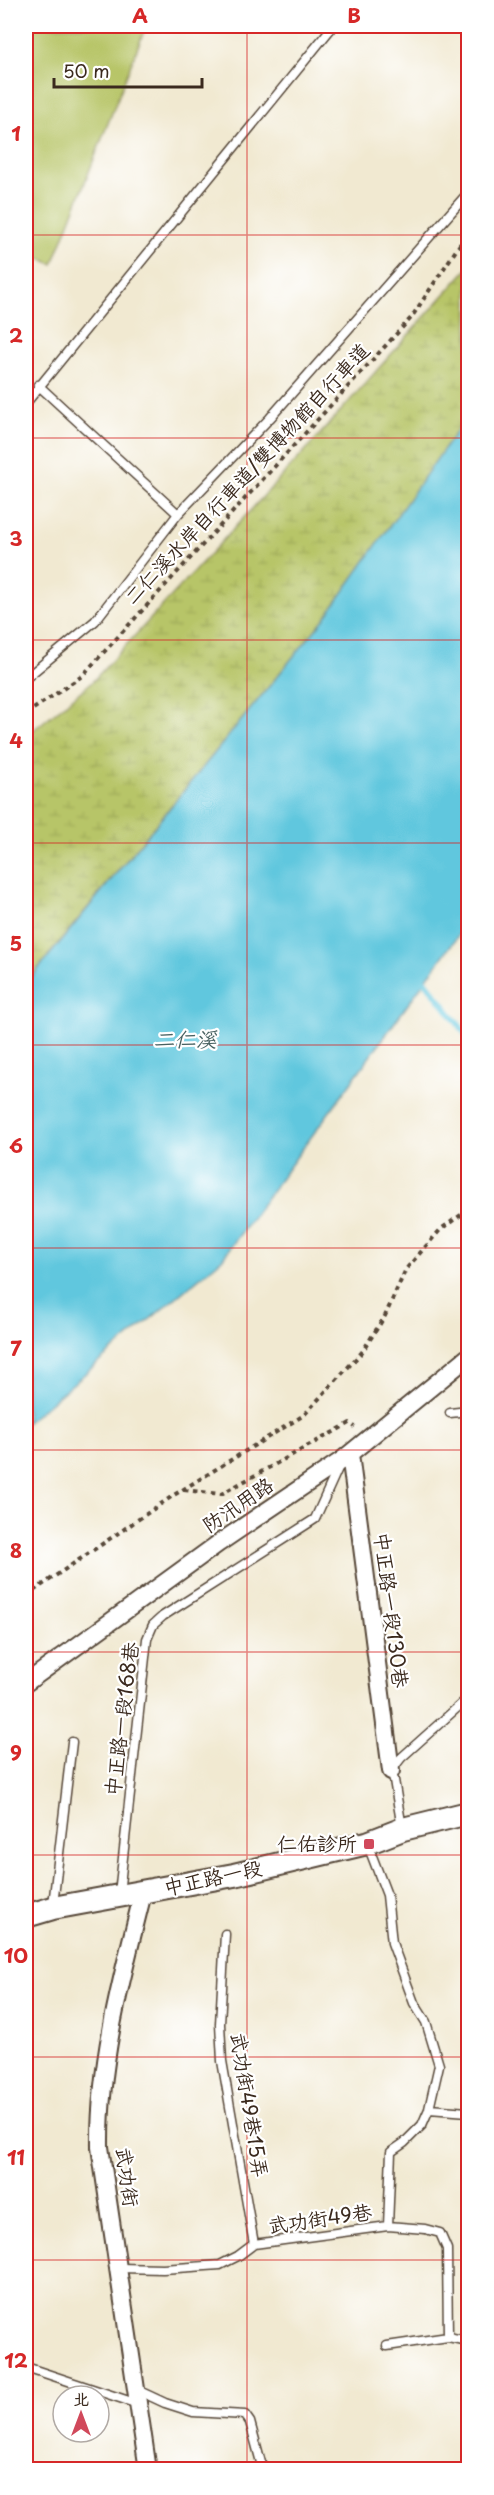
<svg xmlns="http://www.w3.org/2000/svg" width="494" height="2495" viewBox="0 0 494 2495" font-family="'Playpen Sans','LXGW WenKai TC',sans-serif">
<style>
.wetland{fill:url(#wetland-marsh);stroke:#797842;stroke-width:1.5}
.park{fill:#b7c567;stroke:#797842;stroke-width:1.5}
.water{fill:#61c7de;stroke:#4e787e;stroke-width:1.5}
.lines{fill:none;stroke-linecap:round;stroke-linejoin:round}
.stream{stroke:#61c7de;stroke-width:6}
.lane-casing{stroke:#564739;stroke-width:11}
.street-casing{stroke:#564739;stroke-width:20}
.secondary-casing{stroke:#564739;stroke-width:26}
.path{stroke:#564739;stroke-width:4;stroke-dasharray:4.5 4.5;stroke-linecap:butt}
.lane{stroke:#fff;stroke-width:8}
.street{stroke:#fff;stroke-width:16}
.secondary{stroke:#fff;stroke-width:22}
.grid{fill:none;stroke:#d62828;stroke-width:1.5;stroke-opacity:0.55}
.poi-dot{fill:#d1495b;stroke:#fff;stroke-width:2}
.labels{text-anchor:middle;stroke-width:4.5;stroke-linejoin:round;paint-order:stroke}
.street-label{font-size:20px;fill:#3b2a1e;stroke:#fff}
.poi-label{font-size:20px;fill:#3b2a1e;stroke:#fff;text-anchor:end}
.water-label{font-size:21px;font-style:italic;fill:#486161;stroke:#fff}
.neatline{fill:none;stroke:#d62828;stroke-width:2}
.grid-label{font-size:20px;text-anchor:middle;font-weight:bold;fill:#d62828}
</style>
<defs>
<pattern id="wetland-marsh" width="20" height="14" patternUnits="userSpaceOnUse" patternTransform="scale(1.5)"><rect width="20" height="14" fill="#b7c567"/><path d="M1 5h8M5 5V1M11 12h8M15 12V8" fill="none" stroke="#9ea959"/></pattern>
</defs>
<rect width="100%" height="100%" fill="#fff"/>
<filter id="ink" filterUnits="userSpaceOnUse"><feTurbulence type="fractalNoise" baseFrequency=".0167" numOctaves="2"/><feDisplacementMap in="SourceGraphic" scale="12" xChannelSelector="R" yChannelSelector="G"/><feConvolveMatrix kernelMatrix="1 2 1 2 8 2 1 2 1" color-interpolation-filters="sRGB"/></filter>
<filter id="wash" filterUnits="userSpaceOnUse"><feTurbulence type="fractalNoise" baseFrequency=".008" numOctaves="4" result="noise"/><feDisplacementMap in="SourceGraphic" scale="24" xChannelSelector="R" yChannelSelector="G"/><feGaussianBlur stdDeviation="1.35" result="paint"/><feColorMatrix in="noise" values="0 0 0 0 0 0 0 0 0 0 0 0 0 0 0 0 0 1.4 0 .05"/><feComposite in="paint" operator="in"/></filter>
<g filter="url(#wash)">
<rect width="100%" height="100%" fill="#f1e9d1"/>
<path class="wetland" d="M468 268V415L325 618 26 983V736L92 682 296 461Z"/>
<path class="park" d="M26 26H146L53 264 26 253Z"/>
<path class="water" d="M468 415V922L222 1259 26 1423V984L325 618Z"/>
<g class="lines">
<path class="stream" d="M421 975 468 1037"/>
</g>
</g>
<g filter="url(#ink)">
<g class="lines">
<g class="lane-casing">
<path id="lane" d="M38 385 178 514
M26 403 333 26
M26 678 95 621 178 514 270 418 468 193
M450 1413 468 1411
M402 1828 394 1780 391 1771 401 1758 468 1698
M367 1843 387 1895 392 1943 414 2003 426 2022 439 2065 429 2109 422 2125 404 2143 391 2152 388 2226 425 2229 440 2233 447 2249 448 2337
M119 1894 147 1639 153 1625 163 1616 315 1519 339 1466
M53 1905 72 1742
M225 1934 220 2024 222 2061 254 2244
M429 2109 468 2112
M119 2268 163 2269 220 2265 238 2256 254 2244 388 2226
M387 2346 448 2337 468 2341
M26 2367 138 2404
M137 2390 165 2403 193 2412 245 2415 250 2422 263 2470"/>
</g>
<g class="street-casing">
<path id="street" d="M350 1454 391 1771
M26 1683 219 1543 342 1460 468 1357
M143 1893C122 1977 99 2060 100 2147L148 2470"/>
</g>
<g class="secondary-casing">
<path id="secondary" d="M26 1916 53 1908 234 1875 367 1843 403 1829 468 1813"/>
</g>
<path class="path" d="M26 714 82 676 411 318 468 232
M184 1490 221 1494 350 1423 355 1427
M26 1596 174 1495 304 1415 362 1352 385 1316 406 1269 441 1229 468 1210"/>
<use href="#lane" class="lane"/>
<use href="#street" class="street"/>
<use href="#secondary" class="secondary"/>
</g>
</g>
<path class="grid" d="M247 26V2470M26 235H468M26 438H468M26 640H468M26 843H468M26 1045H468M26 1248H468M26 1450H468M26 1652H468M26 1855H468M26 2057H468M26 2260H468"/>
<rect class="poi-dot" x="363" y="1838" width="12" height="12" rx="3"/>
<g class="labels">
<g class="street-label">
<text transform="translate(247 474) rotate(-47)" y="7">二仁溪水岸自行車道/雙博物館自行車道</text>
<text transform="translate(238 1505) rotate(-34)" y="7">防汛用路</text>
<text transform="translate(391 1610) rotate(83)" y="7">中正路一段130巷</text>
<text transform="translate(122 1719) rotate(-83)" y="7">中正路一段168巷</text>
<text transform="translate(213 1878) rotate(-12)" y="7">中正路一段</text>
<text transform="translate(249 2105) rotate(81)" y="7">武功街49巷15弄</text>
<text transform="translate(127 2177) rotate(82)" y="7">武功街</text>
<text transform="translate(320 2219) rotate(-8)" y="7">武功街49巷</text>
</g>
<g class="poi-label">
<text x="357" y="1851">仁佑診所</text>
</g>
<g class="water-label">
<text x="185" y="1047">二仁溪</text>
</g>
</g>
<rect width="494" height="2495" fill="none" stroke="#fff" stroke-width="66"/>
<g transform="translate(81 2414)"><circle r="28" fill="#ffffff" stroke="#b1aaa5" stroke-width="1.5"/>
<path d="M0-4.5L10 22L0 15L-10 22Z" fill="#d1495b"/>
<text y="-9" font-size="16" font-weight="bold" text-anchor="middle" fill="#3b2a1e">北</text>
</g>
<path d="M54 78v9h148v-9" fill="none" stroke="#3b2a1e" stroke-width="3"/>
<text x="63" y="78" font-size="18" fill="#3b2a1e" stroke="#ffffff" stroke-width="4.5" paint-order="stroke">50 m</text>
<rect x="33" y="33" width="428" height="2429" class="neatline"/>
<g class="grid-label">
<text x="140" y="23">A</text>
<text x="354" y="23">B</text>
<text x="16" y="141">1</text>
<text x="16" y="343">2</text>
<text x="16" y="546">3</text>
<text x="16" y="748">4</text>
<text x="16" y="951">5</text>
<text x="16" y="1153">6</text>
<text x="16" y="1356">7</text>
<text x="16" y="1558">8</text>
<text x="16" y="1760">9</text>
<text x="16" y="1963">10</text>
<text x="16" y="2165">11</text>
<text x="16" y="2368">12</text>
</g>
</svg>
